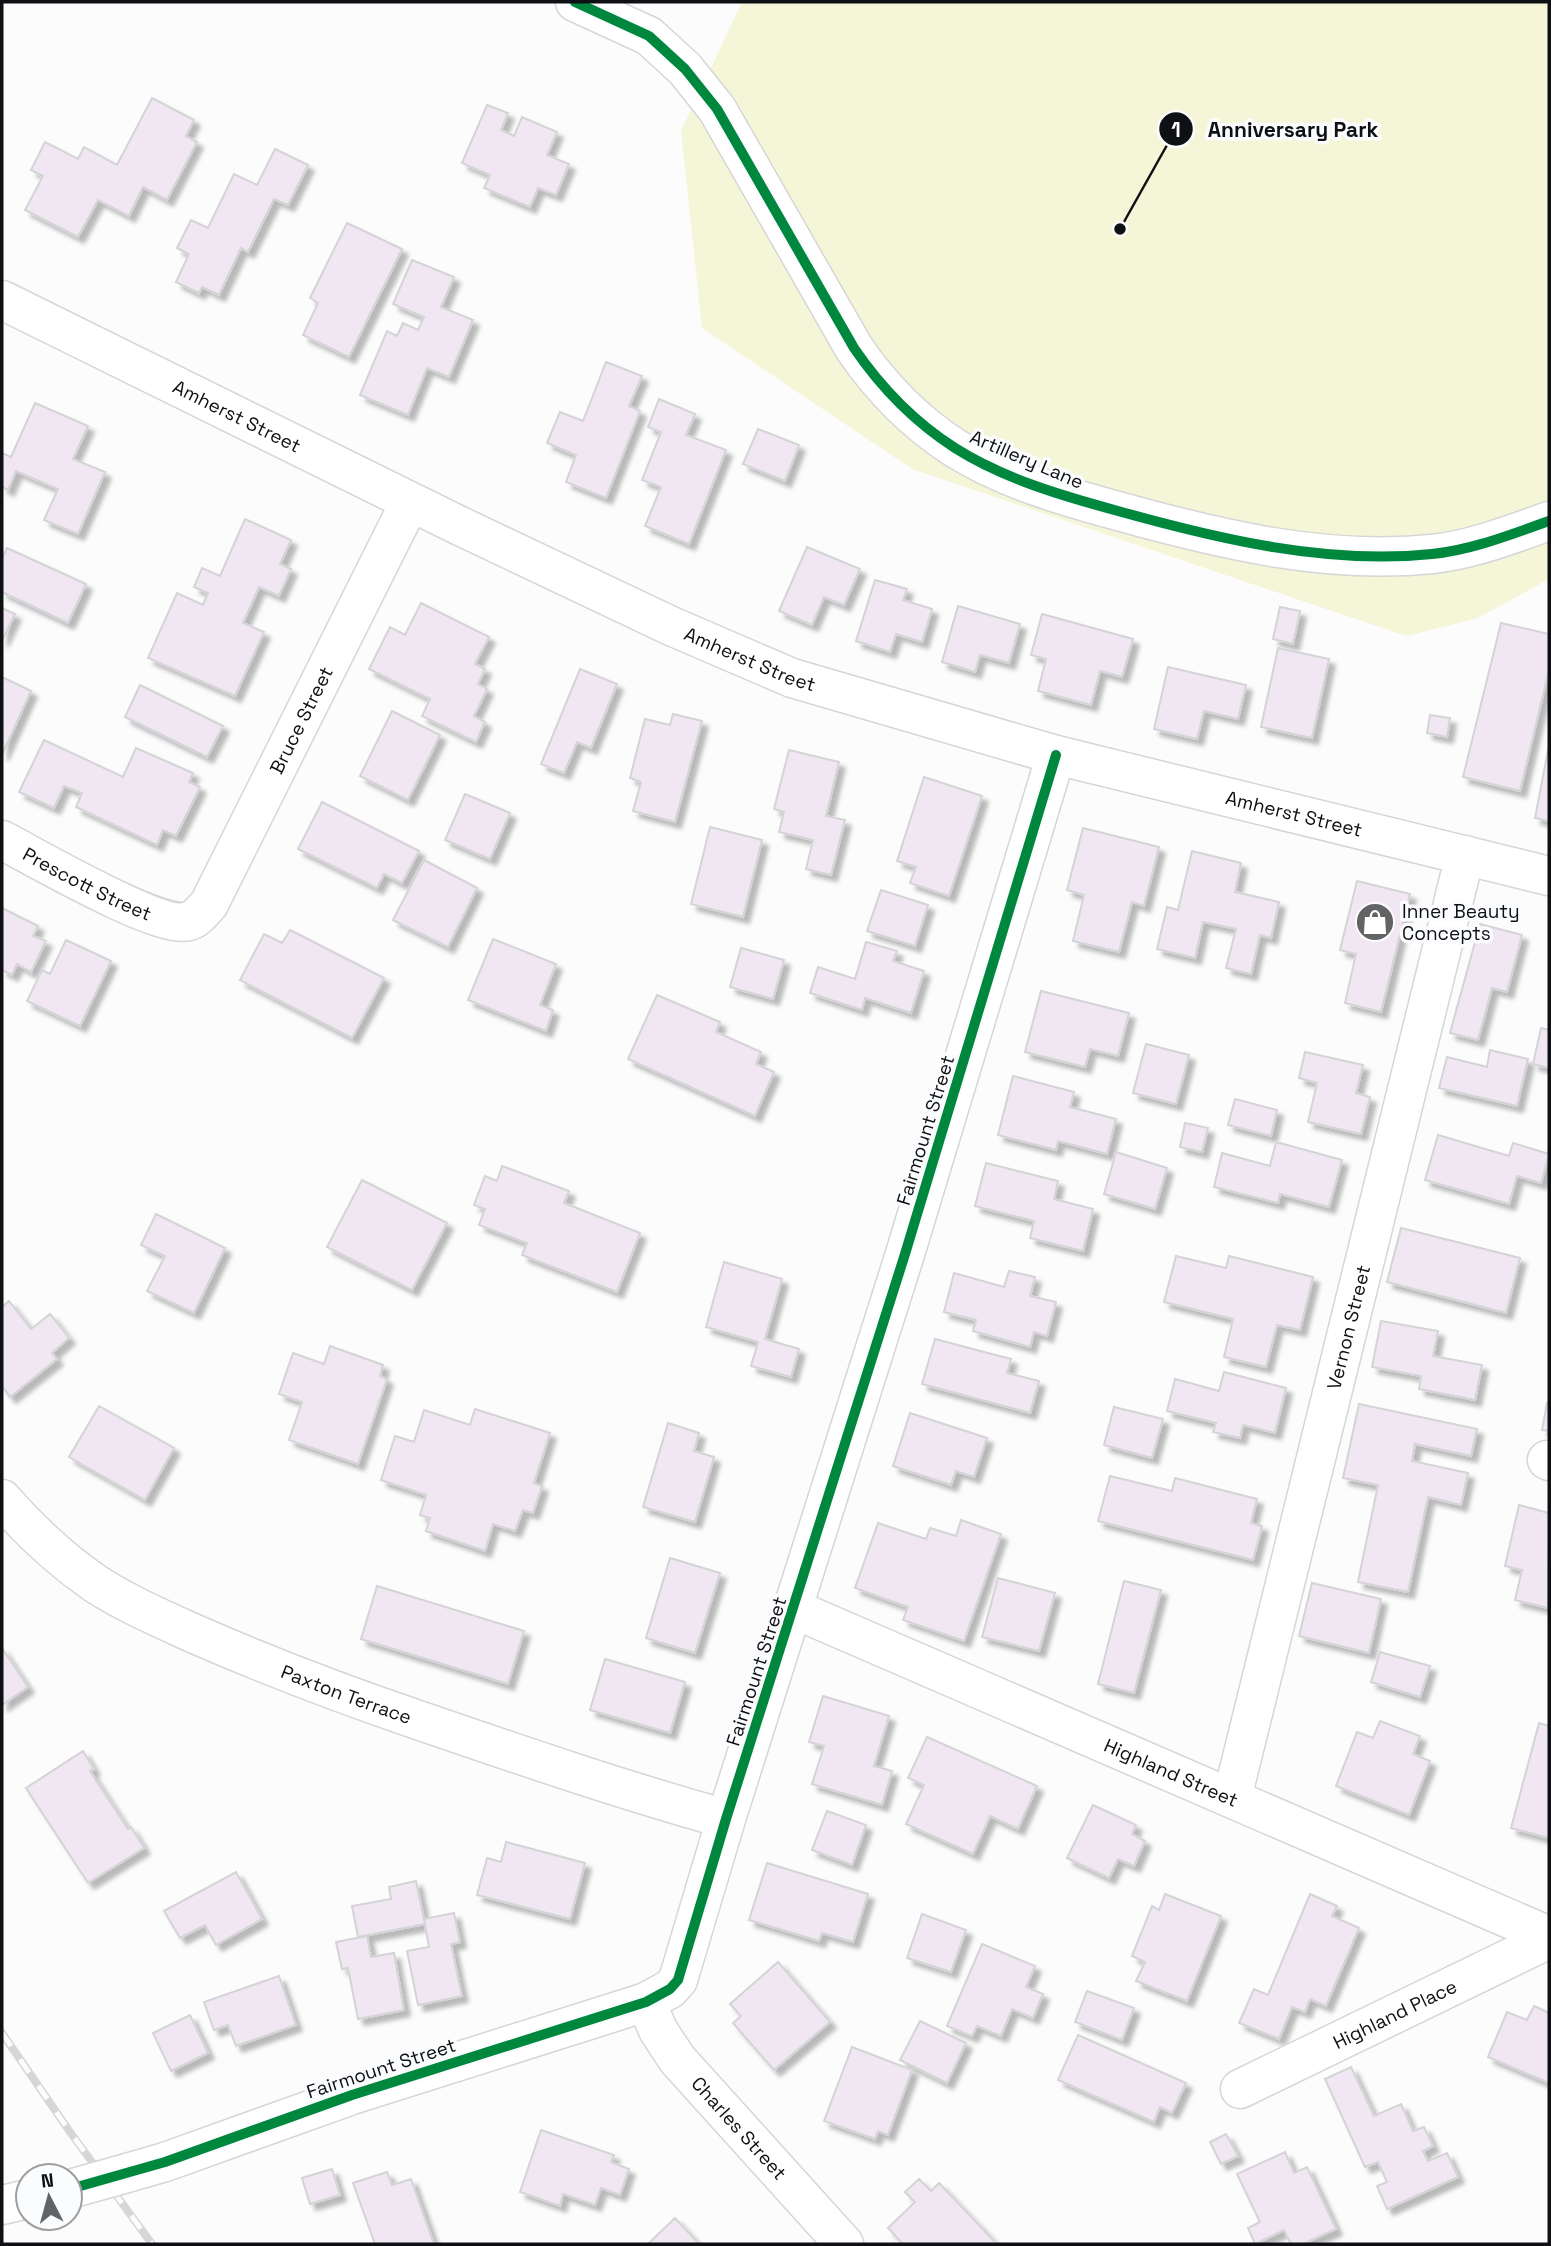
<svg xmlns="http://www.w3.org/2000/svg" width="1551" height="2246" viewBox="0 0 1551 2246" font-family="'Space Grotesk',sans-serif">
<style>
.green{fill:#f5f6d7}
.building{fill:#f1e7f3;stroke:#d4d3d5;stroke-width:2;filter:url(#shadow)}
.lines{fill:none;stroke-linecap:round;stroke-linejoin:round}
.minor-casing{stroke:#d5d6d8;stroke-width:41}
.major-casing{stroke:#d5d6d8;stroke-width:41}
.minor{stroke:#fff;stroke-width:38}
.major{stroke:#fff;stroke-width:38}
.rail-casing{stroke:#d6d6d7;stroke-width:8}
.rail{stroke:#fbfcfe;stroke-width:5;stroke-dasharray:16;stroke-linecap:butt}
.minor-bridge-casing{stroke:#d5d6d8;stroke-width:41;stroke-linecap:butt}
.minor-bridge{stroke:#fff;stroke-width:38}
.cycleway-casing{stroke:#fbfcfe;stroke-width:15}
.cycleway{stroke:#00873e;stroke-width:10}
.labels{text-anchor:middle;stroke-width:7;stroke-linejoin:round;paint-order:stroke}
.street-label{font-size:19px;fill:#0f1013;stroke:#fbfcfe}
.poi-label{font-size:19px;fill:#0f1013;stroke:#fbfcfe;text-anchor:start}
.leader{fill:none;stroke:#0f1013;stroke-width:2.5}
.callout-dot{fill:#0f1013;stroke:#fbfcfe;stroke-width:2.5}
.mark-label{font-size:21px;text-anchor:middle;font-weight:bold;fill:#fff}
.callout-label{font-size:21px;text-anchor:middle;font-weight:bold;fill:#0f1013;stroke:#fbfcfe;stroke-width:7;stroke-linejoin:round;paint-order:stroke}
</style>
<defs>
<filter id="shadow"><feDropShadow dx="6" dy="6" stdDeviation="2" flood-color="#0004"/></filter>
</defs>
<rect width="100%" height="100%" fill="#fcfcfd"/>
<path class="green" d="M742 2H1549V579L1478 618 1406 636 912 469 702 328 681 131Z"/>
<path class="building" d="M152 98 194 120 186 136 197 142 167 200 143 187 129 216 98 200 78 237 25 210 43 176 31 170 45 142 78 159 84 147 117 165Z
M487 105 508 113 501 130 514 136 522 117 557 132 547 155 569 164 556 195 538 188 530 207 484 188 490 175 462 163Z
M275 149 308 165 288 205 274 199 248 252 241 248 219 295 202 287 199 293 176 282 189 254 177 248 191 220 208 228 234 174 257 185Z
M347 223 402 249 349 357 303 335 318 303 310 298Z
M412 260 454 277 441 307 473 320 449 377 427 368 408 415 360 395 387 331 397 336 403 323 418 330 424 317 393 304Z
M606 362 642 376 629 406 640 411 606 498 566 482 576 455 547 443 560 412 583 421Z
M659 399 695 414 686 435 726 450 689 544 645 526 661 487 642 480 661 432 648 427Z
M35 403 88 426 73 459 105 472 78 534 44 520 58 489 16 471 8 490 2 487V453L11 457Z
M758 429 799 445 785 481 743 464Z
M245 519 291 540 280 564 291 569 279 596 259 587 243 623 264 632 235 696 148 658 177 593 203 605 208 593 194 587 202 568 220 576Z
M807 547 860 569 844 605 824 597 812 625 779 611Z
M7 548 86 584 68 623 2 592V559Z
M875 580 907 589 903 600 932 609 922 642 896 634 890 652 856 641Z
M421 603 489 637 475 664 485 669 478 684 487 689 474 716 485 722 476 742 422 716 430 699 369 669 390 627 405 635Z
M958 606 1020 624 1009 663 980 655 975 672 942 662Z
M1280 607 1300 611 1293 644 1273 639Z
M2 608 15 614 2 641Z
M1042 614 1133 639 1122 677 1100 671 1091 705 1038 691 1046 659 1031 655Z
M1501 623 1549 634V670L1520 791 1463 777Z
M1278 648 1329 659 1312 738 1261 727Z
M1168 667 1246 685 1238 719 1204 711 1197 739 1154 729Z
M580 669 617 684 591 748 577 742 564 773 541 764Z
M2 677 31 691 2 755Z
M140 685 223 726 207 757 125 717Z
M392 711 440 735 408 800 360 776Z
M673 714 702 721 675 822 633 811 641 782 630 778 645 719 670 725Z
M1430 715 1450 718 1447 737 1427 733Z
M44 740 123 777 136 748 193 773 189 782 200 787 176 836 163 830 157 845 76 807 82 793 64 786 54 808 19 792Z
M1549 745V821L1535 818Z
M789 750 839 762 826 816 845 820 831 875 806 869 813 840 779 832 784 812 774 809Z
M924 777 982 796 949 896 910 883 916 867 897 861Z
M465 794 510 813 490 859 445 840Z
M322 802 419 851 402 883 384 874 377 888 298 849Z
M710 827 762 840 743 917 691 904Z
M1083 828 1159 847 1144 906 1132 902 1119 952 1073 941 1084 895 1067 890Z
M1192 851 1241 863 1235 892 1279 902 1271 938 1260 935 1251 974 1226 968 1236 929 1203 922 1195 958 1157 949 1167 907 1178 910Z
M424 860 477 888 448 947 393 920Z
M1357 881 1410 894 1381 1012 1345 1003 1356 954 1340 950Z
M881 890 928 905 915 946 867 931Z
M2 908 38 926 33 936 46 941 31 972 17 964 12 975 2 970Z
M1480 924 1522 935 1507 992 1492 988 1478 1040 1450 1033Z
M290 930 384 978 352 1038 240 980 264 934 282 943Z
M493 939 556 964 540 1005 553 1010 546 1031 468 1000Z
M66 940 111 961 80 1026 27 1001 42 970 50 974Z
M866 942 897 951 893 961 924 971 911 1013 865 998 862 1010 810 993 818 967 855 979Z
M741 948 784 960 773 999 730 987Z
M1041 991 1129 1013 1118 1056 1090 1049 1085 1067 1025 1052Z
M657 995 720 1022 716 1032 761 1052 756 1064 774 1072 755 1116 628 1059Z
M1541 1028 1549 1030V1068L1533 1064Z
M1146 1044 1189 1055 1176 1104 1133 1093Z
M1490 1050 1528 1059 1517 1106 1439 1088 1447 1057 1487 1067Z
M1305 1052 1363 1065 1356 1093 1370 1097 1361 1134 1308 1122 1317 1083 1299 1078Z
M1013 1076 1074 1092 1070 1107 1116 1119 1107 1154 1058 1141 1056 1150 998 1135Z
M1235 1099 1277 1110 1271 1136 1228 1125Z
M1185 1123 1208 1128 1202 1152 1180 1147Z
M1438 1135 1509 1156 1513 1143 1549 1154 1541 1183 1517 1176 1509 1204 1425 1180Z
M1276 1142 1342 1160 1329 1207 1280 1194 1278 1203 1214 1187 1222 1153 1270 1166Z
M1116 1152 1167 1168 1155 1209 1104 1194Z
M986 1163 1058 1181 1054 1199 1093 1209 1083 1251 1030 1238 1034 1221 975 1206Z
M502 1166 569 1191 564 1203 640 1233 617 1292 522 1255 527 1243 479 1225 485 1209 474 1205 485 1176 497 1181Z
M362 1180 447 1223 412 1290 327 1247Z
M156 1214 225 1248 194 1313 147 1291 165 1256 141 1245Z
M1401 1228 1520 1258 1506 1313 1387 1282Z
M1176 1256 1226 1268 1229 1256 1313 1277 1300 1330 1277 1325 1266 1367 1224 1357 1233 1319 1164 1302Z
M724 1262 782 1279 765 1339 799 1349 791 1377 751 1366 758 1342 706 1327Z
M1009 1271 1035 1277 1030 1296 1056 1302 1047 1336 1034 1332 1030 1347 973 1331 976 1320 944 1312 954 1273 1004 1287Z
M9 1301 31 1329 50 1314 69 1338 52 1353 57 1359 10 1397 2 1386V1307Z
M1381 1321 1438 1331 1433 1356 1482 1365 1475 1400 1419 1389 1421 1376 1372 1367Z
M935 1339 1011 1359 1007 1373 1039 1381 1030 1413 922 1384Z
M330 1346 383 1365 380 1376 387 1379 358 1464 289 1440 302 1402 279 1394 293 1353 324 1364Z
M1224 1372 1286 1388 1275 1433 1243 1425 1240 1438 1213 1432 1216 1423 1167 1411 1175 1379 1219 1391Z
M1547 1403H1549V1431L1542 1430Z
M1359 1404 1477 1429 1471 1456 1415 1444 1412 1461 1468 1473 1461 1505 1428 1497 1408 1592 1358 1582 1378 1485 1343 1478Z
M99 1406 174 1448 145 1500 69 1457Z
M1114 1407 1163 1419 1152 1458 1104 1445Z
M475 1409 550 1433 534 1483 542 1486 533 1513 523 1510 515 1531 493 1524 485 1551 426 1531 430 1518 420 1515 426 1495 381 1480 395 1436 414 1442 424 1410 470 1425Z
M910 1413 987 1438 974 1477 956 1471 951 1485 893 1466Z
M668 1423 699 1433 694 1451 714 1457 695 1522 643 1507Z
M1110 1476 1172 1491 1175 1478 1257 1499 1251 1523 1262 1526 1253 1560 1098 1521Z
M1519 1505 1549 1513 1548 1608 1515 1600 1522 1570 1505 1566Z
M961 1520 1001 1534 964 1641 903 1620 908 1607 855 1588 878 1523 926 1539 930 1528 956 1536Z
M670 1558 720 1573 695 1653 646 1638Z
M998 1578 1055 1593 1039 1651 982 1637Z
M1124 1581 1161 1590 1134 1693 1098 1684Z
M1312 1583 1381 1599 1369 1653 1299 1636Z
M377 1586 524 1631 508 1684 361 1639Z
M2 1648 28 1687 2 1705Z
M1380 1652 1430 1666 1420 1697 1371 1682Z
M605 1659 685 1682 670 1733 590 1710Z
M823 1696 889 1716 874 1766 892 1771 882 1805 812 1784 824 1746 809 1742Z
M1380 1721 1420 1736 1413 1754 1430 1761 1409 1815 1336 1786 1357 1732 1373 1738Z
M1539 1723 1549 1726V1838L1511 1828Z
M927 1737 1037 1786 1018 1829 990 1816 973 1854 906 1824 924 1785 908 1778Z
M83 1751 94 1769 90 1771 128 1829 131 1827 144 1848 88 1883 26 1788Z
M1093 1805 1136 1825 1132 1834 1145 1841 1134 1866 1118 1859 1109 1878 1067 1858Z
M827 1811 866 1825 852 1865 812 1850Z
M506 1842 585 1863 570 1919 477 1895 487 1858 501 1862Z
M767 1863 868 1894 853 1942 822 1933 819 1941 749 1920Z
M236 1872 262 1919 216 1945 205 1925 180 1938 164 1911Z
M416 1881 425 1924 358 1937 352 1906 391 1899 389 1887Z
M1165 1894 1221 1916 1187 2001 1136 1981 1145 1962 1132 1956 1152 1906 1159 1910Z
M1310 1894 1337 1906 1332 1916 1359 1928 1326 2006 1310 1999 1305 2012 1292 2007 1279 2039 1239 2023 1254 1989 1268 1995Z
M454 1913 460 1942 451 1944 462 1996 418 2005 407 1951 429 1947 424 1919Z
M922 1914 966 1930 951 1972 907 1958Z
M367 1936 371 1957 394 1953 404 2010 358 2019 348 1968 342 1969 336 1942Z
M982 1944 1035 1966 1026 1987 1043 1994 1033 2018 1012 2009 1001 2036 977 2026 972 2036 947 2026Z
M778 1962 830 2022 774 2070 733 2023 741 2016 730 2004Z
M279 1976 296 2025 236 2046 228 2025 214 2030 204 2002Z
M1087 1991 1134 2008 1122 2040 1075 2022Z
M1534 2006 1549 2013V2083L1488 2057 1507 2012 1527 2020Z
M190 2015 208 2053 171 2071 153 2033Z
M920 2021 966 2043 947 2083 900 2060Z
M1078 2035 1186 2083 1172 2113 1160 2107 1154 2122 1058 2080Z
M852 2047 912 2070 888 2135 878 2131 875 2139 824 2121Z
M1351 2067 1374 2116 1401 2104 1413 2131 1424 2127 1433 2146 1423 2151 1428 2161 1447 2153 1458 2177 1387 2209 1377 2186 1387 2182 1378 2162 1365 2167 1325 2079Z
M541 2130 614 2155 611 2162 629 2169 620 2195 601 2188 595 2205 563 2194 560 2206 520 2192Z
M1226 2134 1238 2156 1221 2164 1210 2142Z
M1285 2152 1294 2173 1307 2167 1336 2229 1303 2244H1291L1284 2230 1255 2244 1248 2228 1260 2222 1237 2174Z
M332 2169 340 2195 310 2204 302 2178Z
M387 2172 392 2185 411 2179 434 2244H375L353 2183Z
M919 2179 931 2191 939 2183 997 2244H903L888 2228 915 2202 905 2192Z
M675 2218 699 2244H648Z"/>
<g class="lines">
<g class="minor-casing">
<g id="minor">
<path d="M575 2 649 36 685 69 717 109 854 348C882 389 913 421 955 448 1004 479 1063 496 1118 511 1218 539 1327 565 1432 554 1472 550 1512 534 1549 521"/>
<path id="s1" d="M2 840C33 856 161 931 189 921 197 919 204 909 209 904L410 502"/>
<path d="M1547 1460 1549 1461"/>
<path id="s2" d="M2 1499C30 1531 61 1560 96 1584 127 1604 162 1619 195 1634 268 1666 342 1694 418 1720 520 1755 622 1790 726 1819"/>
<path id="s3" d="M794 1609 1549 1936"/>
<path id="s4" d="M1232 1798 1465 855"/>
<path id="s5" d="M646 2002 658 2030 677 2059 844 2244"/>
<path id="s6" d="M1240 2089 1549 1939"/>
<path d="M127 2173 165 2162 352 2095 646 2002 670 1989 678 1980 726 1819 905 1254 1056 755"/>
<path d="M2 2205 28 2199"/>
</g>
</g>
<g class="major-casing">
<g id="major">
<path id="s7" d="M2 300 458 525 671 626 792 678 1056 755 1549 876"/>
</g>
</g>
<use href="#minor" class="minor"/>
<use href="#major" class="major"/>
<g class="rail-casing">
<path id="rail" d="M2 2033 70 2132 152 2244"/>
</g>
<use href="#rail" class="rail"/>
<g class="minor-bridge-casing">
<path id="minor-bridge" d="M70 2189 127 2173"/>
</g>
<use href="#minor-bridge" class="minor-bridge"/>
<g class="cycleway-casing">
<path id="cycleway" d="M575 2 649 36 685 69 717 109 854 348C882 389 913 421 955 448 1004 479 1063 496 1118 511 1218 539 1327 565 1432 554 1472 550 1512 534 1549 521
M70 2189 165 2162 352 2095 646 2002 670 1989 678 1980 726 1819 905 1254 1056 755"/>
</g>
<use href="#cycleway" class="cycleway"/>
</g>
<defs>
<g id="shop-disc" transform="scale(2.0125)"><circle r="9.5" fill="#626365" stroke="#fbfcfe"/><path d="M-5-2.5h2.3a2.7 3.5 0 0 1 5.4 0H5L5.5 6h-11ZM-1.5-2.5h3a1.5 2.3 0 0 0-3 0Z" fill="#fff"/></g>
</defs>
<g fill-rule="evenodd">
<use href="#shop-disc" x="1375" y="922"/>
</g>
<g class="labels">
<g class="street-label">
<text dy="7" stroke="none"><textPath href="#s7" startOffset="262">Amherst Street</textPath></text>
<text transform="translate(1027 459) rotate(23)" y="7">Artillery Lane</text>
<text dy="7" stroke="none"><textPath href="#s7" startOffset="830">Amherst Street</textPath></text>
<text dy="7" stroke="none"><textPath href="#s1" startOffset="438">Bruce Street</textPath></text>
<text dy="7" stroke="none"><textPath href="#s7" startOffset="1396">Amherst Street</textPath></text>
<text dy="7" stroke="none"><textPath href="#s1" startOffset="96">Prescott Street</textPath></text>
<text transform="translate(925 1130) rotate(-73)" y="7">Fairmount Street</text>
<text dy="7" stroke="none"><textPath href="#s4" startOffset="485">Vernon Street</textPath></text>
<text transform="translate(756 1671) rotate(-72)" y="7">Fairmount Street</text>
<text dy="7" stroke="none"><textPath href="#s2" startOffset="401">Paxton Terrace</textPath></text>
<text dy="7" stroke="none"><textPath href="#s3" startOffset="411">Highland Street</textPath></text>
<text dy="7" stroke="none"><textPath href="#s6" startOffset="172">Highland Place</textPath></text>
<text transform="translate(381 2068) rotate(-18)" y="7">Fairmount Street</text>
<text dy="7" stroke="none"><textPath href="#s5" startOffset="158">Charles Street</textPath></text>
</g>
<g class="poi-label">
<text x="1402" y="918">Inner Beauty<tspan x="1402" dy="22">Concepts</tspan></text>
</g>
</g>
<path class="leader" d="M1120 229L1176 129"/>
<g class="callout-dot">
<circle cx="1120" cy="229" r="7"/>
<circle cx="1176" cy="129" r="18"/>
</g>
<g class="mark-label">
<text x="1176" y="137">1</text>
</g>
<g class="callout-label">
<text x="1293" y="137">Anniversary Park</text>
</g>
<rect width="1551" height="2246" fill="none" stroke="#0f1013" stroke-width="7"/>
<g transform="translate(49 2197) rotate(354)"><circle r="33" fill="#fbfcfe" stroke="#9d9ea0" stroke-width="2"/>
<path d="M0-5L12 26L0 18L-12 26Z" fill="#626365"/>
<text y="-10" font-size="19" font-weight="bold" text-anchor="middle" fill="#0f1013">N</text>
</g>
</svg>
